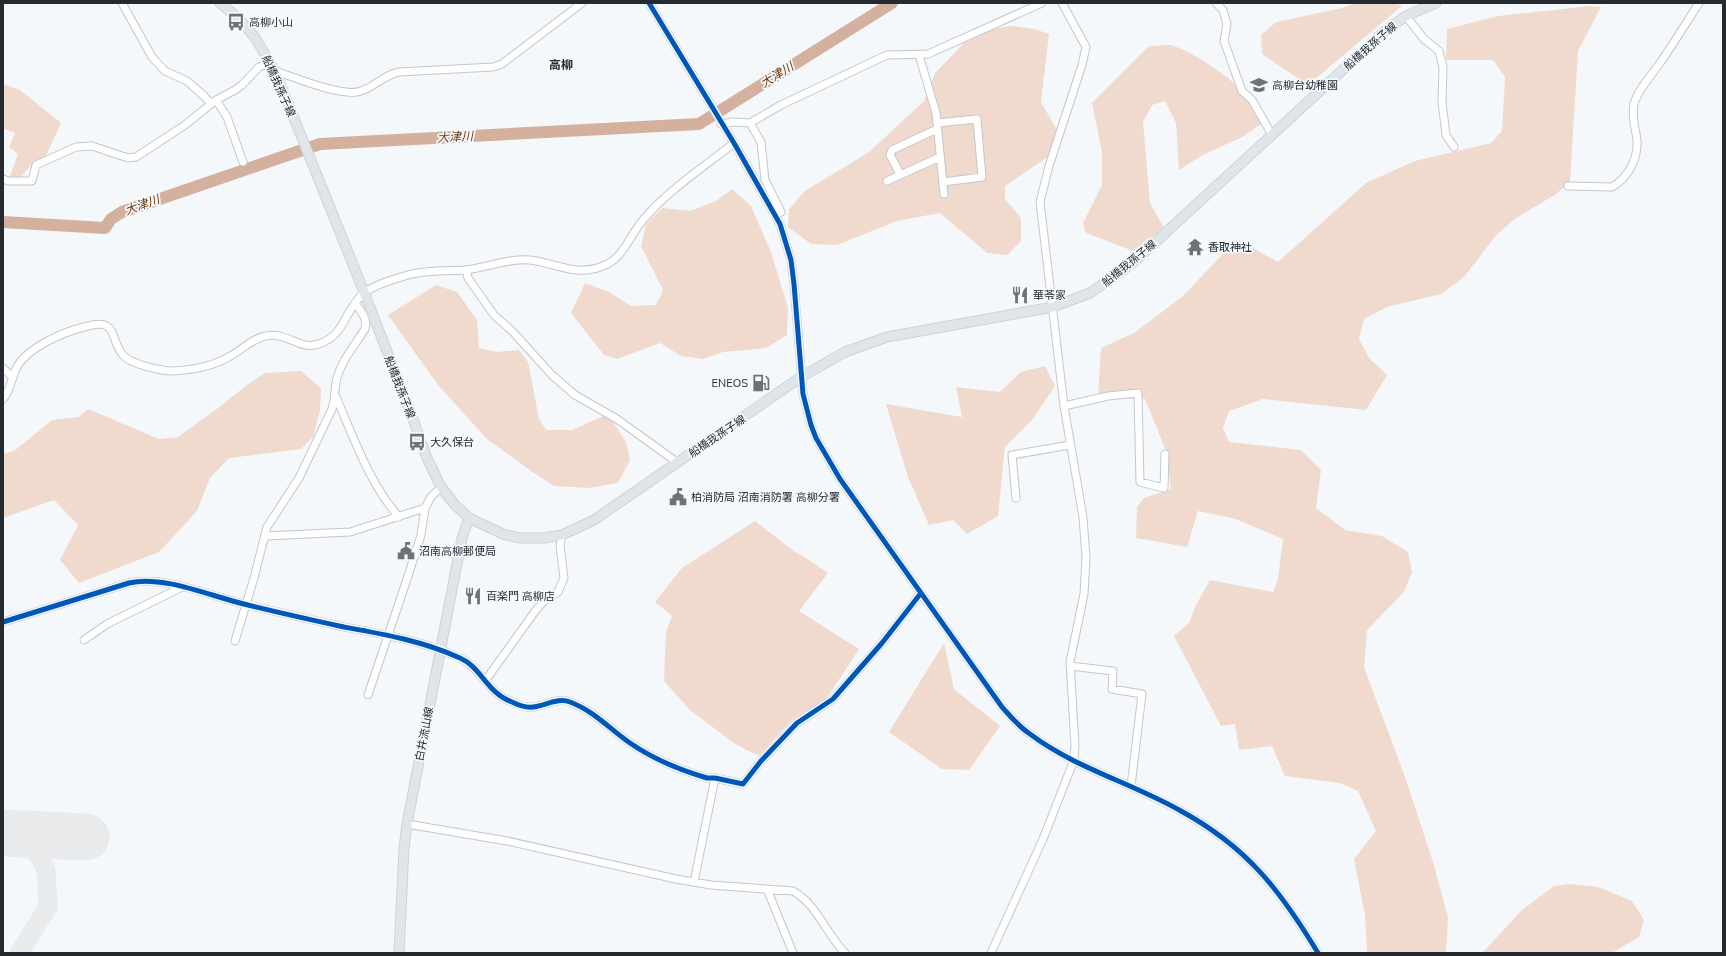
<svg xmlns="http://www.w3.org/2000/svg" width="1726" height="956" viewBox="0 0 1726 956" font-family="Mulish,'Noto Sans JP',sans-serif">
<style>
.green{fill:#f0dace}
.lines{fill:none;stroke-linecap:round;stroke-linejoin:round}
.river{stroke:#d3b19e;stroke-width:12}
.taxiway{stroke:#e8eaec;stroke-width:19}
.runway{stroke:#e8eaec;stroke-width:47}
.minor-casing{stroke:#c3c7cb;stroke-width:9}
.major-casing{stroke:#cfd2d4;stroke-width:11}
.minor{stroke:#fefefe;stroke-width:7}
.major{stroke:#dfe5ea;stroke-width:9}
.cycleway-casing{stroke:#f2f9fe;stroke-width:8}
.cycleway{stroke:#0057b8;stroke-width:5}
.labels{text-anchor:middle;stroke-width:3.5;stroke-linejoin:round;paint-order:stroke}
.poi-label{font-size:11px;fill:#242a2f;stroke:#f2f9fe;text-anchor:start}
.street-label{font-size:11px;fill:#242a2f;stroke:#f2f9fe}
.neighbourhood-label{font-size:12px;font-weight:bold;fill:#242a2f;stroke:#f2f9fe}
.water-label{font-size:12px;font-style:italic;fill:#723403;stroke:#f2f9fe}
</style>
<rect width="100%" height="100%" fill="#f5f8fb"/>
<path class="green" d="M1355 3H1395L1402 6 1308 85 1262 54 1261 35 1276 22 1342 8Z
M1590 6 1601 7 1578 51 1570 182 1556 194 1516 218 1497 234 1464 277 1441 294 1387 307 1364 319 1359 339 1369 358 1387 375 1366 410 1263 399 1229 411 1223 428 1229 442 1301 450 1321 470 1316 508 1345 530 1382 536 1408 552 1412 572 1404 592 1367 630 1364 667 1404 774 1433 862 1448 917 1446 953H1367L1365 915 1354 859 1376 831 1358 791 1340 783 1285 776 1272 746 1239 750 1235 724 1221 726 1174 636 1189 623 1196 605 1210 580 1273 592 1278 579 1283 539 1236 519 1198 511 1187 547 1136 538 1137 507 1144 498 1171 489 1166 451 1145 399 1098 397 1101 348 1134 333 1183 296 1237 239 1278 262 1366 183 1415 161 1491 143 1502 131 1505 77 1493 60H1446L1447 29 1498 16Z
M1013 26 1035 29 1049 34 1041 102 1057 130 1049 156 1005 186V199L1021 218V241L1007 255 987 253 940 213 897 221 837 245 811 244 788 227 789 209 805 191 869 152 924 101 935 73 970 37 990 29Z
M1171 45C1194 52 1237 81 1251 101 1255 108 1258 116 1261 124L1242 137 1203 155 1179 170 1176 123 1165 101 1152 105 1143 122 1150 203 1164 228 1133 251 1086 233 1083 223 1102 185V153L1092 103 1149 46Z
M3 84 20 90 61 123 45 158 33 163 19 179 10 176 18 154 9 147 15 133 3 128Z
M732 189 751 206 771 252 788 308 787 335 766 348 723 352 703 359 681 356 660 343 617 359 604 355 571 313 585 283 609 292 631 306 656 305 663 290 641 246 646 224 662 208 690 211 716 201Z
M436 285 457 292 477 320 479 348 497 352 519 350 528 362 539 419 546 430H572L608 414 626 442 630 460 618 483 589 488 554 486 531 471 487 439 438 385 388 315Z
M1045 366 1055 386 1032 420 1005 447 998 516 967 534 953 520 929 525 908 477 886 404 962 417 956 387 1000 392 1021 372Z
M301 371 321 388 320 411 313 437 301 449 229 458 210 478 197 511 159 552 79 583 60 560 78 525 54 500 3 518V454L14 451 52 420 79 417 88 409 159 439 178 437 218 408 247 385 265 373Z
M755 521 795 552 803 556 828 573 799 611 859 649 827 698 791 721 759 756 735 744 690 710 664 681 666 632 672 616 655 602 682 568Z
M944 643 954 689 1000 726 969 770 942 769 889 732Z
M1569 884 1598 887 1632 901 1644 920 1639 937 1612 953H1482L1522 910 1554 886Z"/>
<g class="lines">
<path class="river" d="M3 222 105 228 111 219 122 212 320 144 699 124 892 3"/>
<path class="taxiway" d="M10 833 30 846 40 858 46 870 48 907 19 953"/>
<path class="runway" d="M3 833 86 837"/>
<g class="minor-casing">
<path id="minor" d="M122 3 152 57 165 71 187 81 203 95 211 104
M649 3 734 143 780 224 791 260 794 284 803 394 811 425 816 438 840 479 1002 707C1011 717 1019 727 1030 734 1075 768 1132 783 1181 811 1247 847 1280 890 1318 953
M1216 3 1223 10 1227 24 1224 41 1242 91 1252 100 1272 135
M1406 16 1424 39 1439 51 1443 67 1442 102 1446 135 1454 147
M919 55 936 113 944 194
M275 71C294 77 343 98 361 91 376 86 382 76 399 72L493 67 502 64 582 3
M216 100 227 117 243 162
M750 123 761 142 765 180 781 212 776 215
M937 123 977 119 982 177 943 182
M721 124 733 122 750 123 781 105 887 55 928 54 1042 3
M900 174 890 155 892 150 937 129
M3 179 8 181H32L36 165 76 147 92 146 128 158 136 157 185 125 216 100 235 90 242 85 259 67 271 63
M887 181 940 157
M1568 186 1612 187C1628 178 1638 159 1637 141 1636 129 1631 117 1634 104 1638 89 1652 75 1660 63 1674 43 1686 23 1699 3
M466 270 468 278 494 315 513 332 552 375 575 395 617 419 678 463
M3 368 13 378
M336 397C353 436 370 485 399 517
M3 399C11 390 11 378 17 367 27 348 63 332 84 327 119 316 109 339 123 355 130 364 161 371 173 371 192 370 215 366 232 355 243 349 253 338 266 336 292 331 301 357 329 339 340 332 343 322 350 311 354 305 358 298 363 294 374 284 398 278 412 274 429 270 447 271 465 270 486 268 508 258 530 260 556 263 576 277 603 266 623 259 630 235 643 220 668 190 704 167 734 143
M1064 406 1108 396 1138 393 1140 482 1164 488 1165 454
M1016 498 1012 455 1070 445
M265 536 350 532 425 508
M3 622 129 583C165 575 212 597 248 605 280 613 312 620 344 627 383 634 423 641 460 658 481 667 487 693 512 702 518 705 526 708 533 707 545 706 558 697 570 702 594 711 610 729 630 743 653 759 680 770 707 778H715L743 784 761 761 797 723 833 699 882 643 921 593
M84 640 107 624 182 587
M235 641 254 578 267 527 299 478 332 409C336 398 334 388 337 378 342 360 355 345 365 329 368 318 361 312 355 303
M1070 666 1113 671 1112 689 1142 694 1131 786
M485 681 536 610 544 601 558 592 564 578 560 546 562 535
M368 695 409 573 421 535 425 508 431 497 441 487
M407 824 507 841 676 879 711 885 793 891C817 904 826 934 845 953
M694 882 715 778
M767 889 793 953
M991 953 1043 839 1074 760 1075 745 1070 662 1084 594 1086 558 1083 517 1064 406 1040 202 1049 166 1082 65 1086 47 1062 3"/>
</g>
<g class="major-casing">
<path id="major" d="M220 3 239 19 254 36 275 71 364 292 410 411 427 458 441 487 455 505 469 518 503 534 519 538H544L562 535 594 520 801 377 845 352 887 337 1053 307 1090 293 1122 271 1137 259 1385 31 1406 16 1436 3
M399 953 404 848 407 824 462 538 469 518"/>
</g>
<use href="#minor" class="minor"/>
<use href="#major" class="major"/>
<g class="cycleway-casing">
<path id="cycleway" d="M649 3 734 143 780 224 791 260 794 284 803 394 811 425 816 438 840 479 1002 707C1011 717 1019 727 1030 734 1075 768 1132 783 1181 811 1247 847 1280 890 1318 953
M3 622 129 583C165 575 212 597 248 605 280 613 312 620 344 627 383 634 423 641 460 658 481 667 487 693 512 702 518 705 526 708 533 707 545 706 558 697 570 702 594 711 610 729 630 743 653 759 680 770 707 778H715L743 784 761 761 797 723 833 699 882 643 921 593"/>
</g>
<use href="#cycleway" class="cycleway"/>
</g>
<defs>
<g id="bus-bare" transform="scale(1.38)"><path d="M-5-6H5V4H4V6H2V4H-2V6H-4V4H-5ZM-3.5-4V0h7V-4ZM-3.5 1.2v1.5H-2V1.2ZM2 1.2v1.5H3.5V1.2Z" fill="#6d7276" stroke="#f2f9fe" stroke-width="2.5" paint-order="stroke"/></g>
<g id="school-bare" transform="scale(1.38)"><path d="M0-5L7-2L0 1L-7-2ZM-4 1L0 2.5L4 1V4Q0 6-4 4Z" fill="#6d7276" stroke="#f2f9fe" stroke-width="2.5" paint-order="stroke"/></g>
<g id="temple-bare" transform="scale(1.38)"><path d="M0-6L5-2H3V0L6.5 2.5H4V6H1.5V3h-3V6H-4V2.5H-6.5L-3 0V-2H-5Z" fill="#6d7276" stroke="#f2f9fe" stroke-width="2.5" paint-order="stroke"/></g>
<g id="restaurant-bare" transform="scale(1.38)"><path d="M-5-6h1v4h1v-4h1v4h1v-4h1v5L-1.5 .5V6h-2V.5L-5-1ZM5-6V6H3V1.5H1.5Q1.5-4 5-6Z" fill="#6d7276" stroke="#f2f9fe" stroke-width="2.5" paint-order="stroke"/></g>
<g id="fuel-bare" transform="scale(1.38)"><path d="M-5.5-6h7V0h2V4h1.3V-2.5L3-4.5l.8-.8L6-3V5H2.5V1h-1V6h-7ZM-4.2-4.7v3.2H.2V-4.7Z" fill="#6d7276" stroke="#f2f9fe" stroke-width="2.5" paint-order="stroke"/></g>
<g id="civic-bare" transform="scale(1.38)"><path d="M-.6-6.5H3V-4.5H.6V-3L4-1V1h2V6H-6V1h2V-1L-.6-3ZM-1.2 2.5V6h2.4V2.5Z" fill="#6d7276" stroke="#f2f9fe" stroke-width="2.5" paint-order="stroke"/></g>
</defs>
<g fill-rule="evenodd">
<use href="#bus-bare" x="236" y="22"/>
<use href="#school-bare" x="1259" y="85"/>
<use href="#temple-bare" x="1195" y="247"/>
<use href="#restaurant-bare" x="1020" y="295"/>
<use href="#fuel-bare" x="761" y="383"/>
<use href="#bus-bare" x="417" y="442"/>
<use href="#civic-bare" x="678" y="497"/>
<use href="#civic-bare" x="406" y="551"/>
<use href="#restaurant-bare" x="473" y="596"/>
</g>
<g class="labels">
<g class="poi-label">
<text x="249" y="26">高柳小山</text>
<text x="1272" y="89">高柳台幼稚園</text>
<text x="1208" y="251">香取神社</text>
<text x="1033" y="299">華苓家</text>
<text x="748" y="387" text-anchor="end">ENEOS</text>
<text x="430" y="446">大久保台</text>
<text x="691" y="501">柏消防局 沼南消防署 高柳分署</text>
<text x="419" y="555">沼南高柳郵便局</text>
<text x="486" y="600">百楽門 高柳店</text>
</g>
<g class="street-label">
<text transform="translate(1370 46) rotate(-41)" y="4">船橋我孫子線</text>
<text transform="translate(279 86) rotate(66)" y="4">船橋我孫子線</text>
<text transform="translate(1129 263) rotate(-39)" y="4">船橋我孫子線</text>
<text transform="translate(400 387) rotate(69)" y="4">船橋我孫子線</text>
<text transform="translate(717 436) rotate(-34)" y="4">船橋我孫子線</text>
<text transform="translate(424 734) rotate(-79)" y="4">白井流山線</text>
</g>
<g class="neighbourhood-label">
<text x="561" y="69">高柳</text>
</g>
<g class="water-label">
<text transform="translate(777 75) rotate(-32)" y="4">大津川</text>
<text transform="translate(455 137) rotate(-3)" y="4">大津川</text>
<text transform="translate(142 205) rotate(-20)" y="4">大津川</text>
</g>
</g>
<rect width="1726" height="956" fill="none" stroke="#242a2f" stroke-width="8"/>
</svg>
